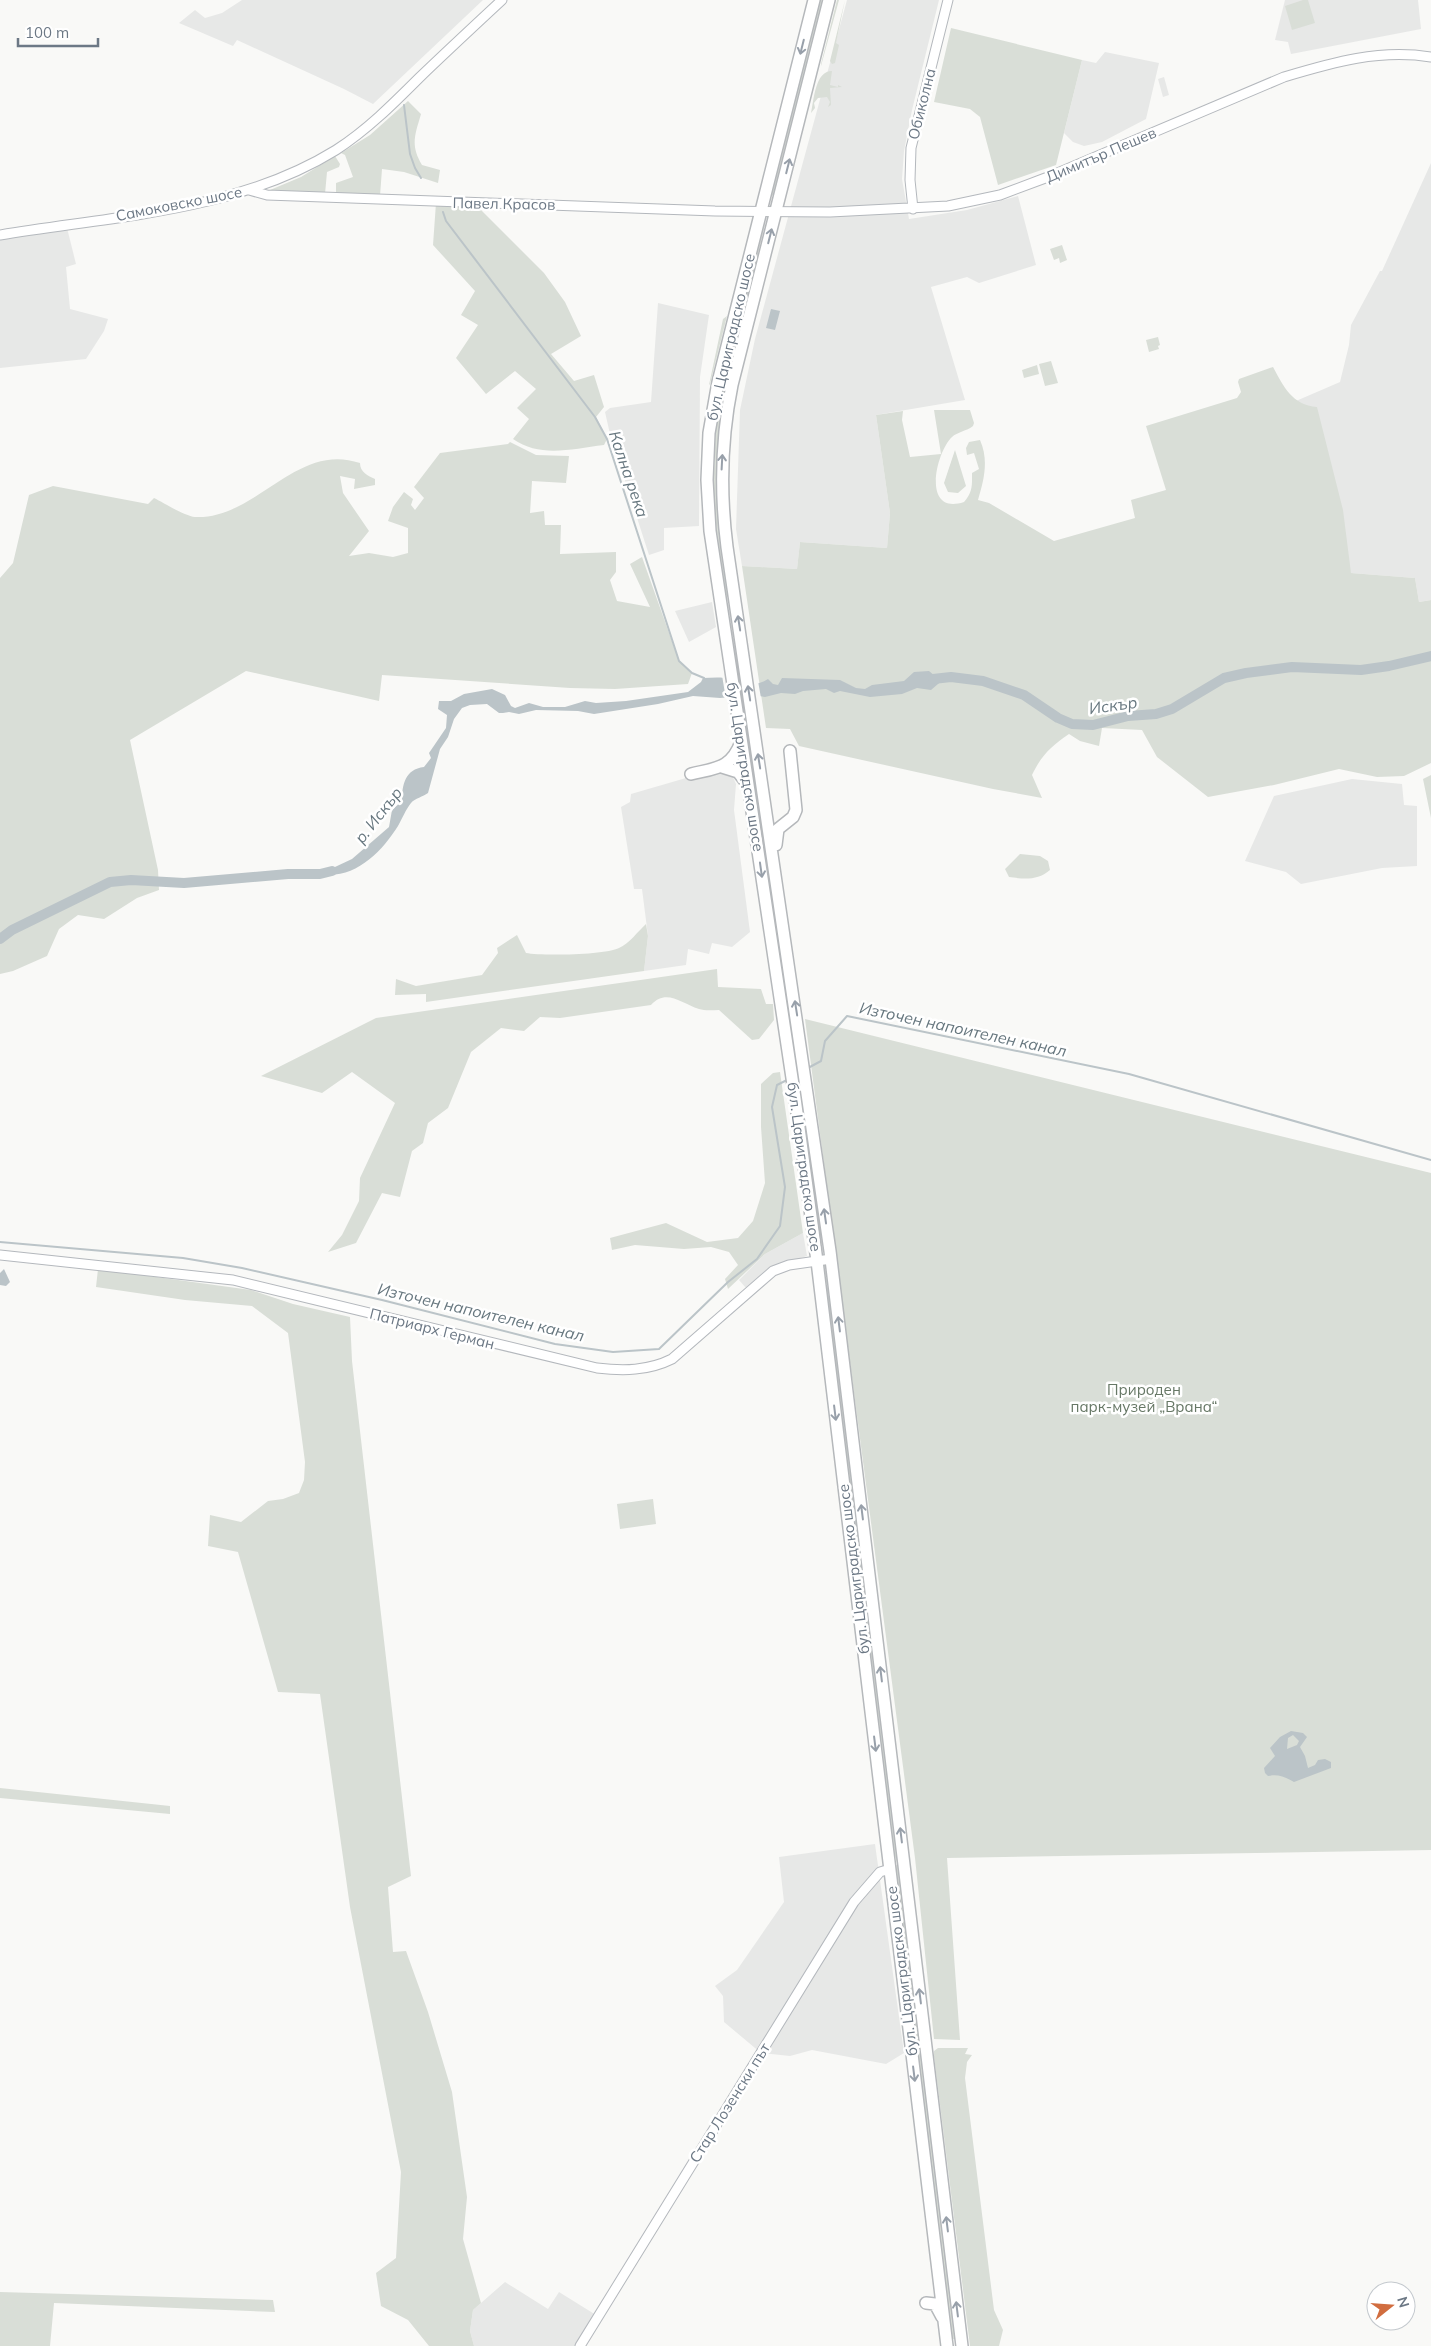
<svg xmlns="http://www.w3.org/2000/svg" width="1431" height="2346" viewBox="0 0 1431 2346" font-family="Mulish,sans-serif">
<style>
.built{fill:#e7e8e7}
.green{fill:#d9ded7}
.water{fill:#bbc4c8;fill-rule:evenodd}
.pier{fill:#f9f9f7}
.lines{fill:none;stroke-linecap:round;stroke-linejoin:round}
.stream{stroke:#bbc4c8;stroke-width:2}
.river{stroke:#bbc4c8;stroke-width:10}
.secondary-casing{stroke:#b4b8bd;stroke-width:11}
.highway-casing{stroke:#b5b8bb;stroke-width:14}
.secondary{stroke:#fff;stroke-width:9}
.highway{stroke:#fff;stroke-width:11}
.oneway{stroke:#98a0aa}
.labels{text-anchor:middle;stroke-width:5;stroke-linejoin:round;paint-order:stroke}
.street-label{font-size:15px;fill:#6c7885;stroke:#fff}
.park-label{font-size:15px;fill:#677866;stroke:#fff}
.water-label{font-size:16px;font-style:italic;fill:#67777f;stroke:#fff}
</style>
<rect width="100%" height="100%" fill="#f9f9f7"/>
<path class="built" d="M242 0H483L373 104 344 89 237 40 233 46 179 23 195 10 205 18 222 13Z
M847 0H939L912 110 904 151 902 179 909 219 967 210 1018 196 1036 265 979 283 967 277 931 287 965 400 876 415 890 513 887 548 800 542 797 569 742 566 736 529 740 410 755 339Z
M1285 0H1418L1421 29 1291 54 1288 42 1275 40Z
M1105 52 1159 63 1146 119 1102 142 1084 146 1073 142 1064 133 1082 60 1096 63Z
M1164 77 1169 95 1163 97 1158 79Z
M1431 163V600L1419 602 1415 578 1351 573 1289 404 1340 382 1349 345 1351 325 1380 271H1382Z
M66 224 76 264 66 267 70 309 108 319 104 331 86 359 0 368V235Z
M658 303 709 315 700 377 699 526 664 528V550L649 555 610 434 605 412 610 408 651 402Z
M712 602 716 627 689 642 675 611Z
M727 772 733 777 736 784 734 810 750 932 732 947 712 943 709 954 688 949 686 965 644 971 648 936 642 889H634L621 807 630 802 631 794 686 778Z
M1352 779 1402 784 1404 805 1417 806V866L1382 868 1301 884 1286 872 1245 861 1274 796Z
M803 1233 807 1256 767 1269 746 1288 739 1280 765 1254Z
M875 1844 904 2053 886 2064 812 2050 790 2056 761 2053 724 2022 723 1996 715 1986 737 1970 784 1902 779 1857Z
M505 2282 548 2309 559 2292 596 2315 576 2346H474L470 2331 473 2310Z"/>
<path class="green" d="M820 0H824L775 196 771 195Z
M837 0H839L821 66V64Z
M845 0 836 43 839 45 835 63 832 64 830 61Z
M1303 0H1308L1315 23 1292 30 1285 6Z
M951 28 1082 60 1056 165 998 185 980 117 970 109 934 102Z
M832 71 830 85 838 87V85L842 87 830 88 831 105 828 107 830 102 827 97 818 98 814 103 815 108 811 113C814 100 815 71 832 71Z
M408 101 421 114C415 135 410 145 422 165L440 170 438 183 404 172 382 169 380 196 336 195V183L353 177 345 155 341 153 370 135Z
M335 156 340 164 339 167 327 172 325 194 270 190 301 177Z
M436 203 475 204 544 273 565 302 581 336 551 354 574 381 594 375 604 407 596 417 607 439 604 445C571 449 540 458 513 439L529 419 517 408 536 389 515 371 486 394 456 358 478 325 461 315 475 291 433 245Z
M763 222 765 223 721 421 717 468V498L729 597 725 598 713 499 716 422Z
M1062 245 1067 260 1060 263 1059 258 1054 260 1050 249Z
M727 316 710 384 709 385 723 319Z
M1158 337 1160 345 1158 346 1159 349 1149 352 1146 340Z
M1051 361 1058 383 1045 386 1039 364Z
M1037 365 1039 374 1024 378 1022 370Z
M1273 367C1284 387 1292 405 1317 407L1343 510 1351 573 1415 578 1419 602 1431 600V763L1404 776 1377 777 1339 769 1274 785 1208 797 1157 757 1142 730 1102 728 1099 746 1080 741 1069 734C1051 746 1041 756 1032 775L1042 798 993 789 799 746 790 729 766 728 742 566 797 569 800 542 887 548 890 513 876 415 903 411 902 420 910 457 941 454 934 410H970L974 423 973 426C967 431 957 432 952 437 936 452 921 516 964 502 973 492 972 485 972 473L979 469 974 453 967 455 966 448 969 442 980 440C989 460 984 480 978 500L989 503 1054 541 1135 518 1131 500 1166 490 1146 426 1237 398 1241 392 1238 382 1239 379Z
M510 442 536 455 569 456 566 483 532 481 530 513 544 511 545 525H561L560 554 616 552V572L610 580 617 601 650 607 630 564 642 557 679 661 692 673 688 684 615 689 570 688 382 675 379 701 246 671 130 740 158 870 159 890 137 898 104 919 78 915 59 929 47 956 13 971 0 974V578L13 563 29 495 53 486 148 504 154 498C164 503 185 516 195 517 256 520 296 441 360 463 360 472 368 476 375 479V485L354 489 355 479 340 476 343 493 369 531 349 556 369 553 393 557 408 553V528L388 521 393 507 404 492 413 499 411 505 415 510 424 498 414 487 440 453 508 444Z
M955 450 966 486 958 493 948 492 944 483Z
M751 774H756L825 1250 809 1163Z
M1431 775V818L1423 779Z
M1020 854 1040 856 1048 861 1050 870C1037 881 1024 879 1009 877L1005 869Z
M646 924 648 936 644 971 426 1002V994L395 995 396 979 416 986 482 975 498 953 497 948 517 935 526 953C541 956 606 955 619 948 629 944 638 931 646 924Z
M717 969 718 987 761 989 766 1004H773L774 1020 759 1039 752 1040 719 1010C713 1010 705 1011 699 1009 681 1003 666 988 651 1005L560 1018 540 1017 524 1031 501 1028 471 1052 448 1108 428 1123 423 1143 412 1151 400 1197 382 1193 356 1243 328 1252 342 1235 359 1201 360 1178 395 1103 352 1072 322 1093 261 1076 376 1018Z
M805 1019 1431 1173V1850L947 1858 960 2040 934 2039 915 1858Z
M780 1072 803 1233 765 1254 728 1289 725 1279 738 1265 729 1252 711 1247 684 1249 635 1245 612 1250 610 1238 666 1223 707 1242 738 1238 753 1221 765 1183 761 1127V1084L773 1073Z
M98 1269 251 1290 293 1304 350 1317 352 1361 411 1876 388 1887 393 1952 406 1951 428 2012 452 2092 467 2197 463 2239 481 2303 473 2310 470 2331 474 2346H429L408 2320 381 2306 376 2273 396 2258 401 2172 350 1907 320 1694 278 1692 238 1552 208 1546 210 1515 241 1522 268 1501 283 1499 299 1493 304 1480 305 1462 288 1333 252 1306 185 1300 96 1287Z
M827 1286 833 1322 899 1863H897L895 1856 894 1858 825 1288Z
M653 1499 656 1524 620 1529 617 1504Z
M0 1788 170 1806V1814L0 1798Z
M894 1861 895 1864 899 1867 956 2339H951Z
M938 2048H968L965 2054 972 2055 967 2062 965 2078 994 2310 1003 2330 999 2346H970L934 2056V2051Z
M0 2292 273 2300 275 2312 54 2303 50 2346H0Z"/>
<path class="water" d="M771 309 780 311 775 330 766 328Z
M929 671 935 676 945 678 931 690 917 688 902 694 870 697 840 691 834 693 826 689 803 691 795 694 781 693 765 697 753 695 720 698 693 696 658 704 594 714 578 711 536 710 519 714 509 712 503 713H499L487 704 470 705 462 708 454 719 448 737 440 749 428 793C423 797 415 798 411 803 406 809 402 819 398 826 381 853 354 880 320 874L352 859 389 827 392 810 402 801C402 785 405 769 424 767L431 758 429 753 446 728 447 715 438 709 439 701H451L464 694 492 689 505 695 511 706 515 708 529 703 543 707H565L585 701 596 703 626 701 688 692 701 682 703 678C710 678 717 677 724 678 739 682 753 689 768 679L773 684 778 685 782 678 840 680 856 688 865 689 872 685 904 681 914 672Z
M4 1269 10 1282 6 1286 0 1285V1273Z
M1291 1731 1303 1733 1307 1737 1300 1747 1305 1756 1308 1768 1315 1765 1318 1760 1325 1759 1331 1762V1768L1294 1782C1285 1777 1278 1774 1268 1776L1265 1773 1264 1768 1275 1756 1270 1748 1280 1737ZM1293 1735 1299 1741 1297 1745 1287 1749 1288 1738Z"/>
<path class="pier" d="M722 675 743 682 758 681 761 698 726 700Z"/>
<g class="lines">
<path class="stream" d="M404 105 410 154 415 168 421 178
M443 212 446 221 595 417 607 439 679 661 692 673 704 678
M808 1068 821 1061 825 1041 847 1016 1129 1074 1431 1160
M0 1242 183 1258 242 1268 382 1300 555 1344 613 1352 659 1349 728 1282 757 1259 780 1226 785 1187 772 1107 777 1085 787 1080"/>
<path class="river" d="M933 679 951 677 983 681 1024 695 1058 718 1072 724 1093 725 1128 716 1156 714 1172 709 1224 678 1246 673 1292 667 1361 670 1389 666 1431 656
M0 939 12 930 110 882 131 880 184 883 288 874H320L332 871"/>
<g class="secondary-casing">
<path id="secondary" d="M249 190 267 195 715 211 830 212 948 206 1000 195 1048 177 1284 77C1334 62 1379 49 1431 57
M913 209 910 180 911 148 948 0
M0 235C113 216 236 212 336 150 367 130 393 104 419 78 446 52 474 26 502 0
M0 1255 233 1280 597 1368C623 1371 648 1371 672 1359L773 1271 789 1265 831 1259
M580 2346 854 1902 880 1872 890 1869"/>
</g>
<g class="highway-casing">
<path id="highway" d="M814 0 718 382 709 433 707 480 710 531 795 1098 817 1261 947 2346
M829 0 732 385C721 439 720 492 727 547L830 1251 962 2346
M722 767 738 772 748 785
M691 774C716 768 731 769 741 742
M776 845 778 829 793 817 796 810 790 751
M926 2303 935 2304 942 2317"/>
</g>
<use href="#secondary" class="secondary"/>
<use href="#highway" class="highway"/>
</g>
<defs><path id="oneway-shaft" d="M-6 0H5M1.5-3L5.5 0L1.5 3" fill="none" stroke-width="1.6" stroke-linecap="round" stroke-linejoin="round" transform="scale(1.25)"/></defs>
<g class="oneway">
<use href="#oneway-shaft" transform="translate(802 47) rotate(104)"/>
<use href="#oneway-shaft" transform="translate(788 166) rotate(-76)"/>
<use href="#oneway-shaft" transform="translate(770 236) rotate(-76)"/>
<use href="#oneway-shaft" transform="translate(722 462) rotate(-87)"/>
<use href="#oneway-shaft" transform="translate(739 623) rotate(-99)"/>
<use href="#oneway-shaft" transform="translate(749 693) rotate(-99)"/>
<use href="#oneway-shaft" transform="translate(759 761) rotate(-99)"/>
<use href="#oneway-shaft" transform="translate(761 870) rotate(82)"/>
<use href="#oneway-shaft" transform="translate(796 1008) rotate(-99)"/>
<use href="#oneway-shaft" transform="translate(825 1216) rotate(-98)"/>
<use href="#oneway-shaft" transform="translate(839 1324) rotate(-97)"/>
<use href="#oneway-shaft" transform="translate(835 1413) rotate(83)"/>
<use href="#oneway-shaft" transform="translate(862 1512) rotate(-97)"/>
<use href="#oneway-shaft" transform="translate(881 1674) rotate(-97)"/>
<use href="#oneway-shaft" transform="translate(875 1744) rotate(83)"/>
<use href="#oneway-shaft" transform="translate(901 1835) rotate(-97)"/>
<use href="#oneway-shaft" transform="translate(920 1996) rotate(-97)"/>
<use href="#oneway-shaft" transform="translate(914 2074) rotate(83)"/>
<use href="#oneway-shaft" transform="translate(947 2224) rotate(-97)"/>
<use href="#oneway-shaft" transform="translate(957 2309) rotate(-97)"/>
</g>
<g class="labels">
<g class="street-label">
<text transform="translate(922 104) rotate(-76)" y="5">Обиколна</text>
<text transform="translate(1101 155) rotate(-23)" y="5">Димитър Пешев</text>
<text transform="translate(179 204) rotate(-11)" y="5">Самоковско шосе</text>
<text transform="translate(504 204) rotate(1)" y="5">Павел Красов</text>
<text transform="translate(731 337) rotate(-77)" y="5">бул. Цариградско шосе</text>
<text transform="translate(745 767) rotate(81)" y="5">бул. Цариградско шосе</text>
<text transform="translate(804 1167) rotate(82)" y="5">бул. Цариградско шосе</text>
<text transform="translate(432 1329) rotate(14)" y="5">Патриарх Герман</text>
<text transform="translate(854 1569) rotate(-97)" y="5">бул. Цариградско шосе</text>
<text transform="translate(902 1971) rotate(-97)" y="5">бул. Цариградско шосе</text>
<text transform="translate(730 2103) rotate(-58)" y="5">Стар Лозенски път</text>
</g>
<g class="park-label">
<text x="1144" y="1395">Природен<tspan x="1144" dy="17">парк-музей „Врана“</tspan></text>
</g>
<g class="water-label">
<text transform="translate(629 474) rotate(71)" y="6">Кална река</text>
<text transform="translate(1113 705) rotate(-8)" y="6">Искър</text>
<text transform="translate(378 815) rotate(-52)" y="6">р. Искър</text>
<text transform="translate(963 1029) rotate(12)" y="6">Източен напоителен канал</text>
<text transform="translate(481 1312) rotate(13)" y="6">Източен напоителен канал</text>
</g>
</g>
<g transform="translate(1391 2306) rotate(73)"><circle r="24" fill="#ffffff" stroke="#c4c9ce"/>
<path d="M0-4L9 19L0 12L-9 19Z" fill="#d16d3f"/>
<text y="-8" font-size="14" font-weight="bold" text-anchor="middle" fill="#6c7885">N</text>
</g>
<path d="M18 38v8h80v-8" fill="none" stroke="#6c7885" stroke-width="2.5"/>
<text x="25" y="38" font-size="15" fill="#6c7885" stroke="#ffffff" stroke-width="4" paint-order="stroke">100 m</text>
</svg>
